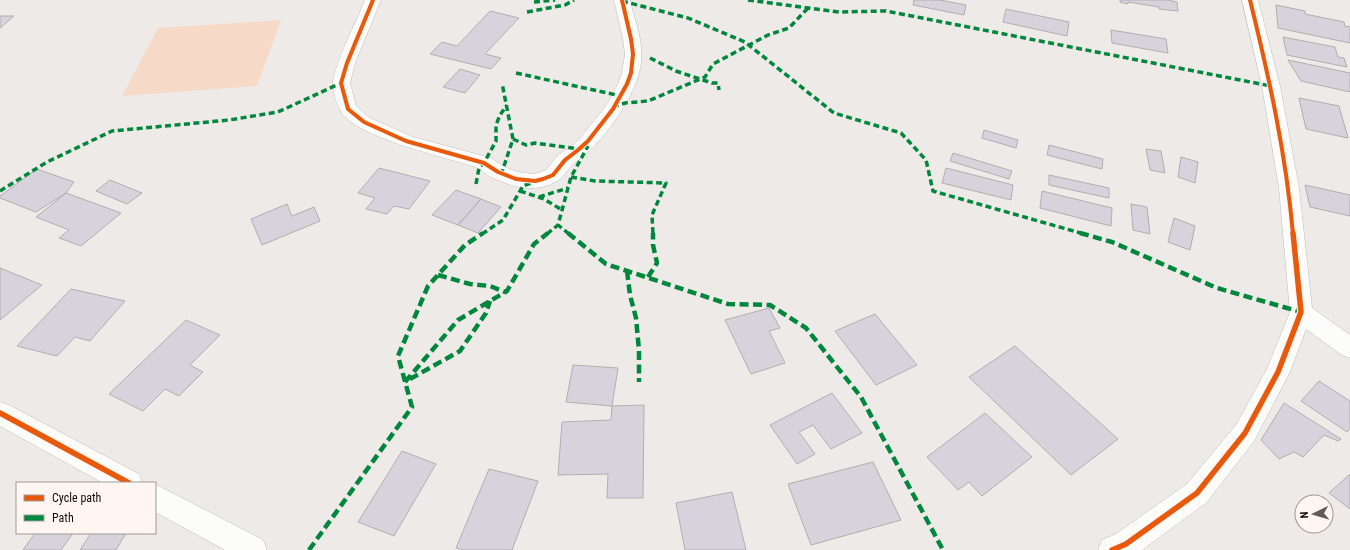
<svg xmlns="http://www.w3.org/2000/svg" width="1350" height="550" viewBox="0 0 1350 550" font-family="'Roboto Condensed',sans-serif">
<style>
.green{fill:#f6dac7}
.building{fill:#d6d3dd;stroke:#b0afae}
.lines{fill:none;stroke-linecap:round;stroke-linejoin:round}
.minor-casing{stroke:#c1bdbb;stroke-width:1}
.minor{fill:#fcfcfb;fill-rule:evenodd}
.quiet-far1{stroke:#00873e;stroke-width:3.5;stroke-dasharray:6 3.5;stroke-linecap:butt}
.quiet{stroke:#00873e;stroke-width:4.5;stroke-dasharray:9 4.5;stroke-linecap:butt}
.cycleway-far1-casing{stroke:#fff6f1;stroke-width:6}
.cycleway-casing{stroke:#fff6f1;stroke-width:8}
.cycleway-far1{stroke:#e8590c;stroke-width:4}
.cycleway{stroke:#e8590c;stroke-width:5.5}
</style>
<rect width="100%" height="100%" fill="#eeeae7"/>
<path class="green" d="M281 20 257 86 122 96 158 28Z"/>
<path class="building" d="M914 0H940L966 5 964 15 913 5Z
M1120 0H1168L1177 2 1178 11 1159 9V7L1128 2V4L1120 2Z
M1276 5 1305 11V14L1344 22 1345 26 1350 27V43L1278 28Z
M1006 9 1069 22 1067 36 1003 22Z
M490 11 519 18 485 54 501 58 491 69 430 54 442 42 457 46Z
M0 16H14L0 28Z
M1111 30 1166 39 1168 53 1112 43Z
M1283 37 1335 47 1338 57 1344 58 1347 67 1287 55Z
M1288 60 1350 73V92L1301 81Z
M460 69 480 75 465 93 443 87Z
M1299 98 1339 106 1348 138 1306 129Z
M984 130 1018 140 1016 148 982 138Z
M1049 145 1103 159 1102 169 1047 155Z
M1146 149 1161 151 1165 173 1150 170Z
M953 153 1012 171 1009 179 950 161Z
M1181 157 1198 162 1195 183 1178 177Z
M379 168 430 181 409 209 394 206 387 214 366 209 375 198 358 193Z
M946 168 1013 185 1011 200 942 183Z
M37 169 74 182 66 193 36 212 0 198V196Z
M1049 175 1109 188V198L1049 185Z
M110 180 142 193 127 204 96 191Z
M1305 185 1350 195V216L1310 207Z
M456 190 481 199 458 225 432 215Z
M1042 191 1112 208 1111 226 1040 208Z
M66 193 121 213 81 246 59 238 69 230 36 217Z
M481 199 501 207 478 233 458 225Z
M287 204 292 216 314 207 320 221 262 245 251 219Z
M1131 204 1147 207 1150 234 1133 230Z
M1174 218 1195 226 1190 250 1168 242Z
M0 268 42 285 0 320Z
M71 289 125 301 90 341 75 337 57 356 17 346Z
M769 308 780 328 769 331 785 363 751 374 725 320Z
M875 314 917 365 876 385 835 331Z
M186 320 220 335 190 365 203 372 179 396 165 389 143 411 109 394Z
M1015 346 1118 439 1071 475 969 377Z
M573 365 618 368 612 406 566 402Z
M1319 381 1350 401V428L1347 432 1301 401Z
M832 393 862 433 831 449 813 425 799 432 815 454 797 464 770 425Z
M1284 403 1341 439 1338 441 1324 435 1303 457 1294 452 1279 459 1261 440Z
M644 405 643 498H607L608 474 558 475 562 422 611 420 612 406Z
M985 413 1032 457 982 496 969 482 958 490 927 457Z
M402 451 436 464 394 536 358 522Z
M873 462 901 520 811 545 788 484Z
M489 469 538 481 512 550H464L456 548Z
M1350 474V509L1329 493Z
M732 492 746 550H685L676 503Z
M35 533H73L61 550H23Z
M91 533H126L116 550H80Z"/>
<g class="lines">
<g class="minor-casing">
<path id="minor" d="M365 0H381L355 63 350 83 356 106 370 118 413 137 491 158 505 167 517 172 535 174 546 170 558 155 572 146 581 137 606 106 618 84 622 73 625 54 623 39 614 0H630C634 20 644 41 641 62 638 93 608 134 586 154 582 158 578 160 574 163 570 166 568 171 564 175 558 183 545 187 534 188 520 189 503 183 491 177 485 174 481 169 475 167 447 157 350 137 339 108 336 101 332 88 333 82 337 58 356 23 365 0Z
M1242 0H1258L1280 86 1299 188 1312 308 1350 335V358L1342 355 1306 329 1290 372 1254 441 1207 502 1142 550H1098L1102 540 1116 534 1187 484 1236 425 1267 369 1290 312 1279 188 1262 86Z
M0 402 9 405 139 474 142 483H103L0 426Z
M155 484 263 540 267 550H225L155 512Z"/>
</g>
<use href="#minor" class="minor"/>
<path class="quiet-far1" d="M748 0 839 12 886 11 1271 86
M622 1 688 18 745 42 834 113 901 133 926 160 933 191 1084 234
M534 2 555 0
M527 12 565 5 574 0
M650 58 676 71 712 83H718L719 90
M516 73 621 96
M613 107 625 103 648 101 705 77 713 64 768 35 789 28 808 8
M513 139 526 145 535 143 580 149
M501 175 513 139 502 83
M571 177 595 181 666 183 652 215 653 234
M476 184 479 168 484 163 496 141V125L500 115 507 105
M0 191 47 162 112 131 229 120 278 112 341 83
M520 191 544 199 562 210
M539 197 568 188
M482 234 503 220 523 186 531 183
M547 234 558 225
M569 234 558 225 571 177 588 146"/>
<path class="quiet" d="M568 233 606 264 728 304 770 305 806 328 861 397 943 550
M1080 233 1112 242 1217 288 1301 312
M627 271 630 295 636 318 639 350V382
M438 275 470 284 490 286 505 292
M648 277 657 263 653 245V233
M410 379 460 351 486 313 490 301
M405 382 458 320 507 291 534 244 548 233
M309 550 412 407 398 356 428 286 465 245 483 233"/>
<g class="cycleway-far1-casing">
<path id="cycleway-far1" d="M373 0 347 63 341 83 348 109 364 122 406 141 484 163 498 172 516 179 535 181 543 179 553 175 565 160 578 150 588 141 613 109 627 84 631 73 633 54 631 39 622 0
M1250 0C1269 77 1286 154 1293 234"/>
</g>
<g class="cycleway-casing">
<path id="cycleway" d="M0 413 129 483
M1112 550 1126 544 1197 493 1245 433 1278 372 1301 312 1293 233"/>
</g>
<use href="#cycleway-far1" class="cycleway-far1"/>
<use href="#cycleway" class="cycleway"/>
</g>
<rect x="16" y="482" width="140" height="52" fill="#fff6f1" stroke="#9f9995"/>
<rect x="24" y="495" width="20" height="6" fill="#e8590c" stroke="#9f9995"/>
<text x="52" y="502" font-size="12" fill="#100e0c">Cycle path</text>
<rect x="24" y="515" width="20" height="6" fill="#00873e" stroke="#9f9995"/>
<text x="52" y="522" font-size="12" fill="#100e0c">Path</text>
<g transform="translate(1314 514) rotate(265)"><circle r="19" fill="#fff6f1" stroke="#9f9995"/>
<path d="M0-3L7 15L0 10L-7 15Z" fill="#5e5b59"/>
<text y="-6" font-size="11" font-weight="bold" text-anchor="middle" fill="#100e0c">N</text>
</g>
</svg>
